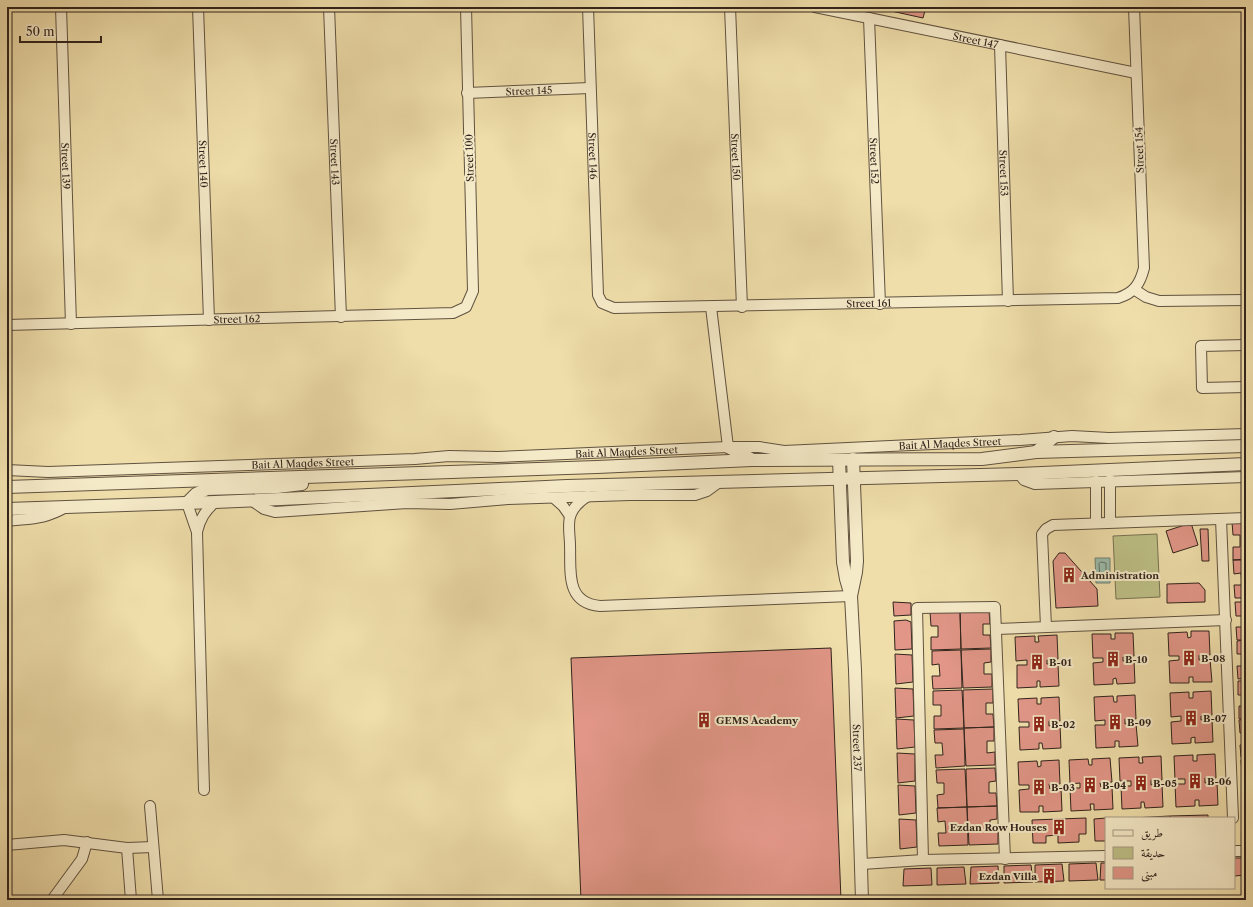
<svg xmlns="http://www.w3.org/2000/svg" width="1253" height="907" viewBox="0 0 1253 907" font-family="'Libre Caslon Text',Amiri,serif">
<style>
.green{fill:#bdc086;stroke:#777251}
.water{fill:#9abcab;stroke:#707f72}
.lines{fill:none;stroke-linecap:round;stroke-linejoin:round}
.shore{stroke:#667064;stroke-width:1}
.building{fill:#e19687;stroke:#31231c}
.minor-casing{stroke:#605240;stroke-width:12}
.tertiary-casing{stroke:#605240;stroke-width:14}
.minor{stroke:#f5eac8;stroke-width:10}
.tertiary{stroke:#f5eac8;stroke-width:12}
.labels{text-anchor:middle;stroke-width:4;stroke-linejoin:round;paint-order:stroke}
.street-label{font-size:10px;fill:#31231c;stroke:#f5eac8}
.poi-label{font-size:10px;font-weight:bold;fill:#31231c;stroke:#f5eac8;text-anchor:start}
</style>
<rect width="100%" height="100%" fill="#efdeaa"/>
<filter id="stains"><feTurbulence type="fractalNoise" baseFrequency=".005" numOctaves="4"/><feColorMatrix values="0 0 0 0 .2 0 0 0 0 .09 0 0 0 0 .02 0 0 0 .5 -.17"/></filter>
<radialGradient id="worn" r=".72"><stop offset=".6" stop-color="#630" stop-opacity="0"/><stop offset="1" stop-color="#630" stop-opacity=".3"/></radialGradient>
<path class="green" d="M1157 534 1160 597 1116 599 1113 536Z"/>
<path class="water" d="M1095 558H1110V583H1096Z"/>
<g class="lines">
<path class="shore" d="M1101 562 1106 563V577L1105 579 1100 577 1099 564Z"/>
</g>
<path class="building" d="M873 7H926L923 18Z
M1246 521V559L1233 560V547H1240V535H1233L1232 522Z
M1191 523 1198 545 1173 553 1166 531Z
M1200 529H1208L1209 561H1202Z
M1059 553H1065L1097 589 1098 606 1056 608 1053 561Z
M1233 560H1246V598H1235L1234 585H1242L1241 573 1234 574Z
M1199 583 1205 590V602L1167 603V584Z
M893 602 911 603V615L894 616Z
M1235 602H1246V640H1237L1236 627H1243V616H1236Z
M989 610 990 624H983V635H990L991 648 961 649 960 611Z
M960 611 961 649 931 650V637H938V626H931L930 612Z
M906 620 911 622 912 649 895 650 894 621Z
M1191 631H1209L1210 655H1199V660L1210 659 1212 682H1193V677H1189V683H1170L1169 661 1179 660V656H1169L1168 633 1187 632 1188 638 1191 637Z
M1115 633H1133L1134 656 1123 657V661H1134L1135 683 1117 684 1116 678 1113 679V684L1094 685 1093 663 1103 662V658H1093L1092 634H1111V639H1115Z
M1057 635 1058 659 1047 660V664H1058L1059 686 1040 687V681H1037V687L1017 688V665H1027V660L1016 661 1015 637 1035 636V642H1039L1038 636Z
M1246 640V678L1238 679 1237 666H1245L1244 654H1237V641Z
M831 648 841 900H581L571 658Z
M991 649V662L984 663V674H992V687L963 688 961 650Z
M961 650 962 688 933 689 932 676H940L939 664 932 665V651Z
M895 654 912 655 913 682 896 684Z
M1238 681H1246V700V695H1238Z
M895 688 913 689 914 716 896 718Z
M993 689V703H986V714H993L994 727 964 728 963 690Z
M962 690 964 728 934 729V716H941V705H933V691Z
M1211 691 1212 715 1201 716V720H1212L1213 742 1195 743V737L1191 738V743L1172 744 1171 722 1181 721V716L1171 717 1170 693 1189 692V698H1193V692Z
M1135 695 1136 719H1125V724H1136L1138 746 1119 747V741H1115V747L1096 748 1095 725H1105V720L1095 721 1094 697 1113 696 1114 702H1117V696Z
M1059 697 1060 721H1049V726L1060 725 1061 748 1043 749 1042 743H1039V749L1020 750 1019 727H1029V722H1019L1018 699 1037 698V704H1041V698Z
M1239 706H1246V719H1239Z
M896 719 914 720 915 747 897 749Z
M1246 719V733H1240L1239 720Z
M994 727V741H987V753L995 752V765L966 766 964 728Z
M964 729 965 766 936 768 935 755H943L942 743H935L934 730Z
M1246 744V757H1241L1240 745Z
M897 753 915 754V781L898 783Z
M1215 754 1216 778H1205V783L1217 782 1218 805 1199 806V800H1195V806L1176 807 1175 784H1185V779H1175L1174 756 1193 755V761H1197V755Z
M1161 756 1162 780H1151V785L1162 784 1163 807 1145 808 1144 802H1141V808L1122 809 1121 786H1131V781H1120L1119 758 1139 757V763H1143L1142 757Z
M1110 758 1112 782 1100 783 1101 787H1112L1113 809 1094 810V804H1090L1091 810 1071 811 1070 788H1080V783L1070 784 1069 760 1088 759 1089 765H1092V759Z
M1059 760 1060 784H1049L1050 789 1061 788 1062 811 1043 812V806H1039V812H1020L1019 790 1029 789V785H1019L1018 762 1037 761 1038 767 1041 766V761Z
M1241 760H1246V773H1242Z
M995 768 996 781 989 782V793H996L997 806 967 807 966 769Z
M965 769 967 807 938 808 937 795 944 794V783H937L936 770Z
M898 785 915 786 916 813 899 815Z
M1242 785H1246V797L1243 798Z
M1242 798H1246V811L1243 812Z
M997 806V819L990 820V831H998V844L969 845 967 807Z
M967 807 968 845 939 846 938 833H946L945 821 938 822 937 808Z
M1208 815V818H1170V816Z
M1170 816V818H1132Z
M1086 818V834H1079V842L1058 843V835L1046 836V843H1033L1032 820Z
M1106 818V841H1095L1094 819Z
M899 819 916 820 917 847 900 849Z
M1243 823H1246V836H1244Z
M1234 858H1246V875L1234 876Z
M1096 863 1098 880 1069 881V864Z
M1101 863H1106V880H1100Z
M1062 864 1064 881 1035 882V865Z
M1031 865 1033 882 1004 883V866Z
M998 866 999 883 970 884 971 867Z
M964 867 966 884 937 885V868Z
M931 868 932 885 903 886 904 869Z"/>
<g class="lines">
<g class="minor-casing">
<g id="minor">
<path id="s1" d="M61 7 71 324"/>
<path id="s2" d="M198 7 209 320"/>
<path id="s3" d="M329 7 341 317"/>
<path id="s4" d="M588 7 598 295 602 303 614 308 1118 298C1134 293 1140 284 1144 268L1134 7"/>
<path id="s5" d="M730 7 742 307"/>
<path id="s6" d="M815 7 1136 73"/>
<path id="s7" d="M869 18 880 304"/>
<path id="s8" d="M1000 45 1008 301"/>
<path id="s9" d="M467 93 590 88"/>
<path d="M1135 290 1146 297 1159 301 1246 300"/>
<path d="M711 307 728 447"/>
<path id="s10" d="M7 325 453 313 466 307 473 291 466 7"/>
<path d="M1246 345 1201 346 1202 388 1246 387"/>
<path id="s11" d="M7 470 48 472 415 459 449 456 498 457 728 447H759L784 451 1020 440 1072 436 1109 438 1246 434"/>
<path d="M1019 474 1024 480 1035 484 1246 477"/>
<path d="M1110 480V522"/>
<path d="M588 496C580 501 574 506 571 514 567 522 570 536 570 545 571 571 565 603 600 606L851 596"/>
<path d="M554 498 563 506 570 516"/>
<path d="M251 500 264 509 275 512 407 503 450 504 508 499 630 495H695L707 491 718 483"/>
<path d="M187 503 197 532 204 790"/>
<path d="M1221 519 1233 818"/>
<path d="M7 521C32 518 43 520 66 507"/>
<path d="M1096 523V481"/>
<path d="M197 532C200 519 205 511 215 502"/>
<path d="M1046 627 1042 534 1046 529 1053 525 1246 518"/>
<path d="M996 629 1226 620"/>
<path d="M150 806 158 900"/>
<path d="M7 845 64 840 127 848 153 847"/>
<path d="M127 848 131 900"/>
<path d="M1234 851H1246"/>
<path d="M923 860 917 608 995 607 1005 859"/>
<path d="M862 864 923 860 1106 856"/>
<path d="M52 900 82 859 87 842"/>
</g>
</g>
<g class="tertiary-casing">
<g id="tertiary">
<path d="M728 447 751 459"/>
<path d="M1036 452 1054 437"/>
<path id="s12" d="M839 460 843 562 846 579 851 596 855 670 862 900"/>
<path d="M7 487 597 467 752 460 982 459 1036 452 1246 446"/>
<path d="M187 503 196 494 207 489 277 487 302 484"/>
<path d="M7 509 215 502 567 486 1019 474 1246 464"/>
<path d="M851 596 856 572 857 561 853 459"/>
</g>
</g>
<use href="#minor" class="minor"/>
<use href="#tertiary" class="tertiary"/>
</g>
<defs>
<g id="building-bare" transform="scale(1.2)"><path d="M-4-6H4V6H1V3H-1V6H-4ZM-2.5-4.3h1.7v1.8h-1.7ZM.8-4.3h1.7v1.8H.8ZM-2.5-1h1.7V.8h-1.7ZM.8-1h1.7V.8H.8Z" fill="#8f2418" stroke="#f5eac8" stroke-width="2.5" paint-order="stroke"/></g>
</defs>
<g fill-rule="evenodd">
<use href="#building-bare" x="1069" y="575"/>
<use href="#building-bare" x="1189" y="658"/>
<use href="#building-bare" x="1113" y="659"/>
<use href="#building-bare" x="1037" y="662"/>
<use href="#building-bare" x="1191" y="718"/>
<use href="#building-bare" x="704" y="720"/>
<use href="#building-bare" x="1115" y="722"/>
<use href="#building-bare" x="1039" y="724"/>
<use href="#building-bare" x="1195" y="781"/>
<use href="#building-bare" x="1141" y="783"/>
<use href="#building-bare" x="1090" y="785"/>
<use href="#building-bare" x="1039" y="787"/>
<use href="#building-bare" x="1059" y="827"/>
<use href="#building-bare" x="1049" y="876"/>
</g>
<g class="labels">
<g class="street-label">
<text dy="4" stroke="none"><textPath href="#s6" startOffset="164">Street 147</textPath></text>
<text dy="4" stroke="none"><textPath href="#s9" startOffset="62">Street 145</textPath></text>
<text transform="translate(1139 150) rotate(-92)" y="4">Street 154</text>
<text dy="4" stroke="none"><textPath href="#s4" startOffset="149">Street 146</textPath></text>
<text dy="4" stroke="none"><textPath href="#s5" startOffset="150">Street 150</textPath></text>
<text transform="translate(469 158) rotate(-92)" y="4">Street 100</text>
<text dy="4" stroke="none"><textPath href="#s7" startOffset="143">Street 152</textPath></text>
<text dy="4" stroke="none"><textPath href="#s3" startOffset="155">Street 143</textPath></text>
<text dy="4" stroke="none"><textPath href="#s2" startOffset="157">Street 140</textPath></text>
<text dy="4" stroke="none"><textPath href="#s1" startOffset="159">Street 139</textPath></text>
<text dy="4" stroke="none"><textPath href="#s8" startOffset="128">Street 153</textPath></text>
<text dy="4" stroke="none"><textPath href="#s4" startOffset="565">Street 161</textPath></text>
<text dy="4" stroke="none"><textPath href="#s10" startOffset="230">Street 162</textPath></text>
<text dy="4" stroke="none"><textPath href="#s11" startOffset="944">Bait Al Maqdes Street</textPath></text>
<text dy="4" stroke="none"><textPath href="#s11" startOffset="620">Bait Al Maqdes Street</textPath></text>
<text dy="4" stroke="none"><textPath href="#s11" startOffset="296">Bait Al Maqdes Street</textPath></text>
<text dy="4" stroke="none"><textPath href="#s12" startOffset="289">Street 237</textPath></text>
</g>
<g class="poi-label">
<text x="1081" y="579">Administration</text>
<text x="1201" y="662">B-08</text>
<text x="1125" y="663">B-10</text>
<text x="1049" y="666">B-01</text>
<text x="1203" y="722">B-07</text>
<text x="716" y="724">GEMS Academy</text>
<text x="1127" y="726">B-09</text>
<text x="1051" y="728">B-02</text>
<text x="1207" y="785">B-06</text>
<text x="1153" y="787">B-05</text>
<text x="1102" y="789">B-04</text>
<text x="1051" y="791">B-03</text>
<text x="1047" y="831" text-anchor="end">Ezdan Row Houses</text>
<text x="1037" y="880" text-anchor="end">Ezdan Villa</text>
</g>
</g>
<rect width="1253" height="907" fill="none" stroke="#efdeaa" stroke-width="24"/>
<rect x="8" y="8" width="1237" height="891" fill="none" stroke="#31231c" stroke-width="2"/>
<rect x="12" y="12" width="1229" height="883" fill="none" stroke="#31231c"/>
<rect x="1105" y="817" width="130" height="72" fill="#f5eac8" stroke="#a79a83"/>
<rect x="1113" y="830" width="20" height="6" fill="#f5eac8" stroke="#a79a83"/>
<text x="1141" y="837" font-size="12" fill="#31231c">طريق</text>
<rect x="1113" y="847" width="20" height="12" fill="#bdc086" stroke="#a79a83"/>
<text x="1141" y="857" font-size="12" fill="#31231c">حديقة</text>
<rect x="1113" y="867" width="20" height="12" fill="#e19687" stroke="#a79a83"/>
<text x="1141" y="877" font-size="12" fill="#31231c">مبنى</text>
<path d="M20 36v6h81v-6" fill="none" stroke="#31231c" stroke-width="2"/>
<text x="26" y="36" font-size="12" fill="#31231c" stroke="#f5eac8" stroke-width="3" paint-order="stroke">50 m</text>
<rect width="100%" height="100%" filter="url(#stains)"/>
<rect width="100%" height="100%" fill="url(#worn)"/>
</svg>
